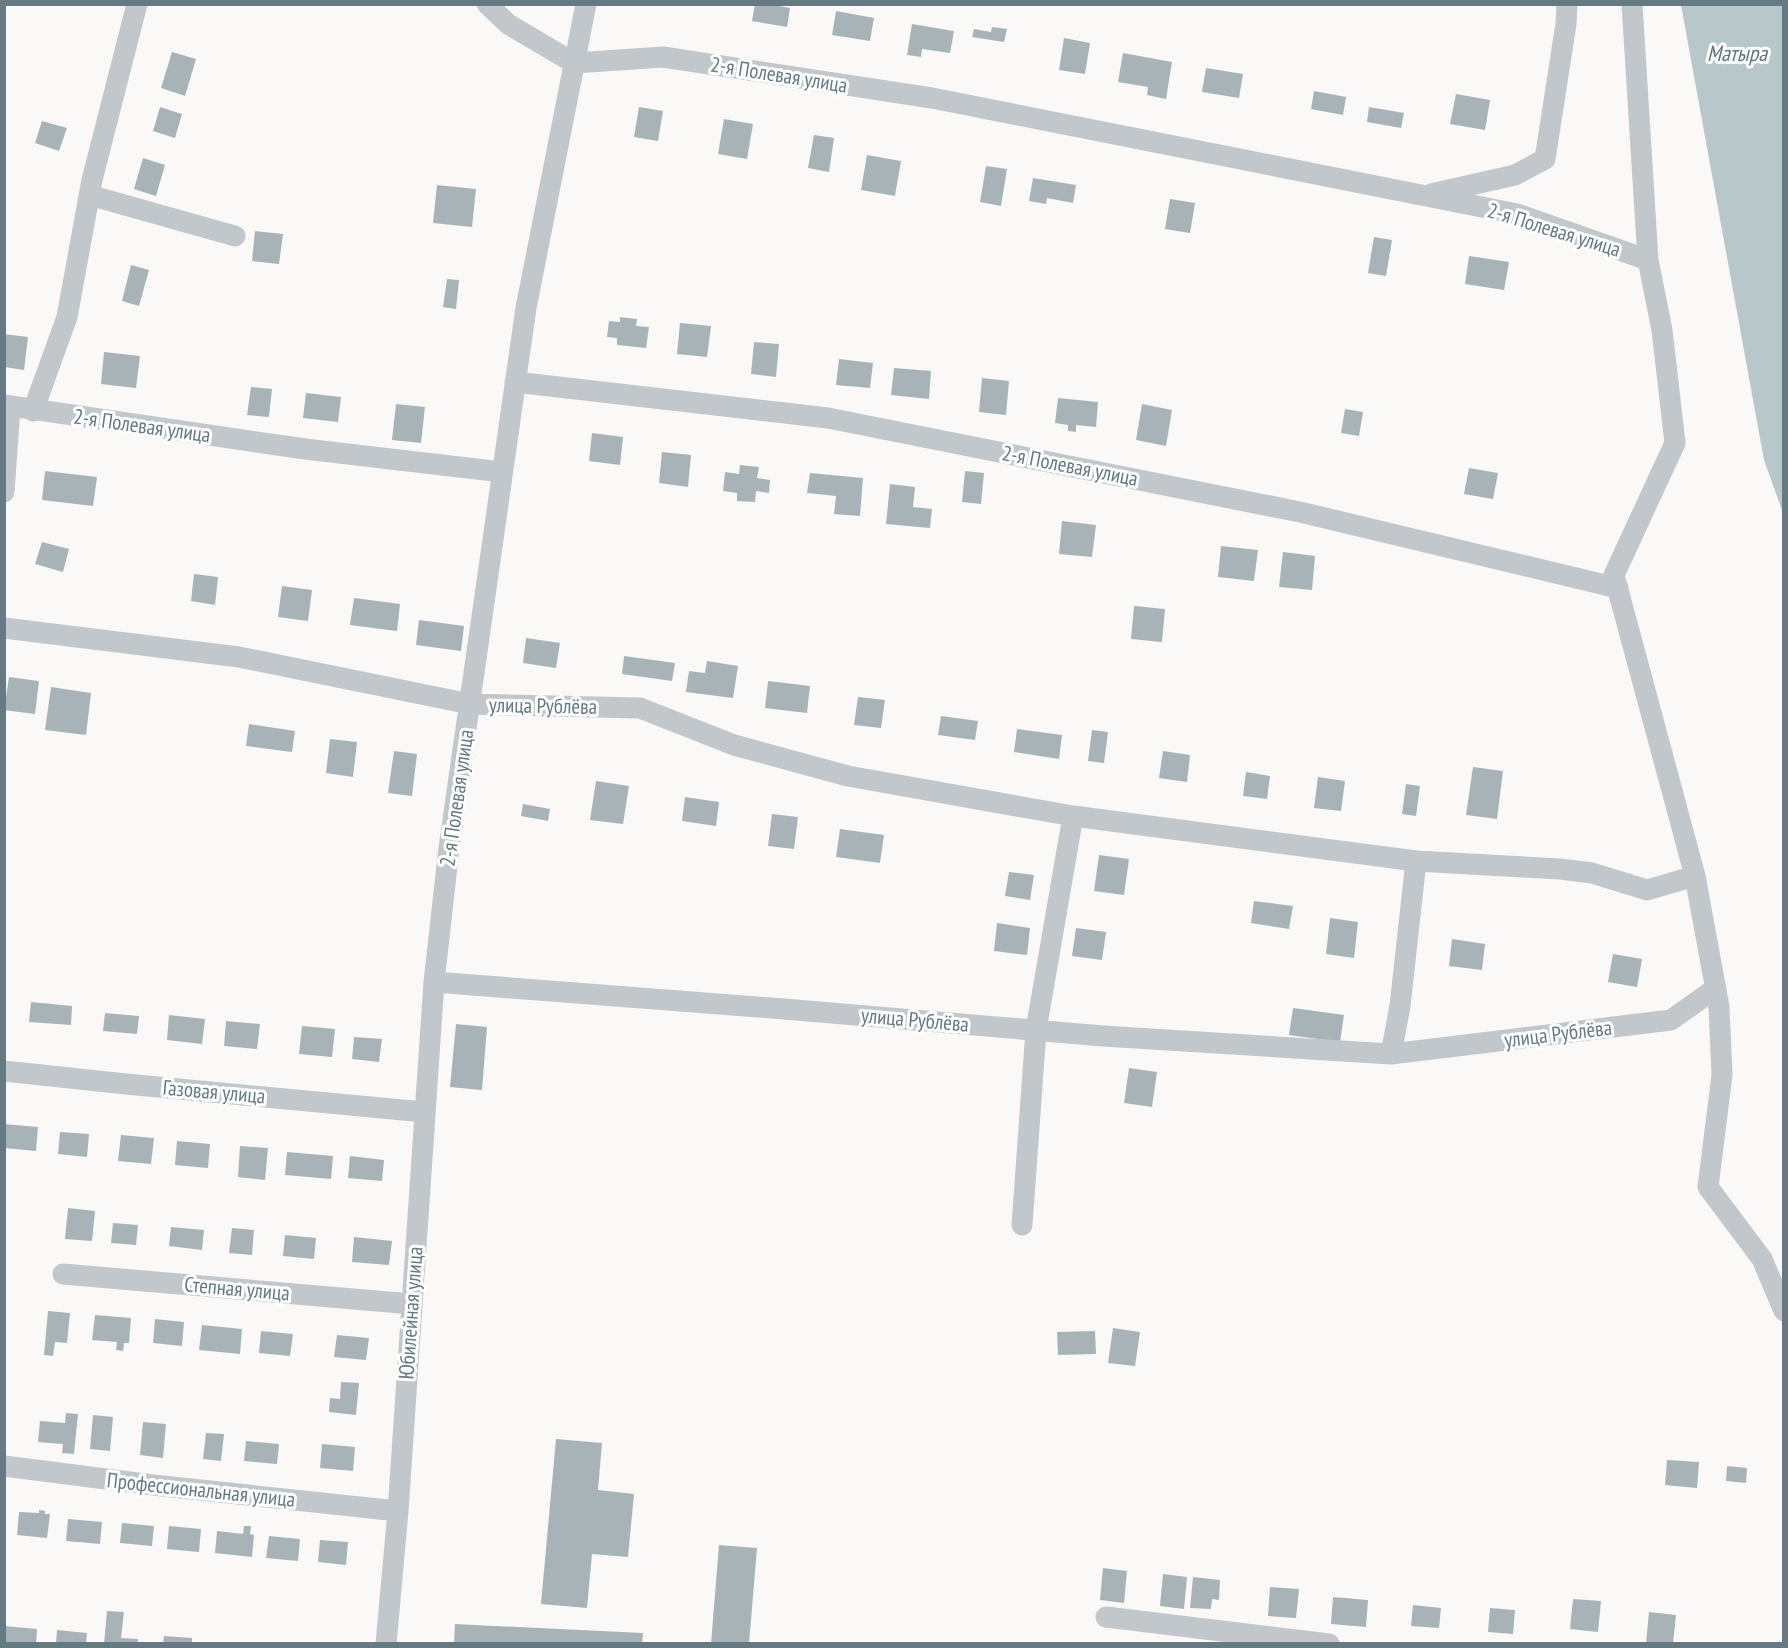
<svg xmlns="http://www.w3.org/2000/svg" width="1788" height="1648" viewBox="0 0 1788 1648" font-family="'PT Sans Narrow',sans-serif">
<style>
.water{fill:#b8c7c9}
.building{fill:#a8b3b7}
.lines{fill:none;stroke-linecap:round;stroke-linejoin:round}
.street{stroke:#c1c7ca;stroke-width:21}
.labels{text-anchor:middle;stroke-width:6;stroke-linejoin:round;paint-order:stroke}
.street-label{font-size:21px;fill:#657a82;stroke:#fff}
.water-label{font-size:22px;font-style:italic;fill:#60787c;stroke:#fff}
</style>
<rect width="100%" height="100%" fill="#faf9f8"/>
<path class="water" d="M1681 5H1783V513L1764 460Z"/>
<path class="building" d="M755 4H768L790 8 787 27 752 21Z
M836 11 874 18 870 41 832 35Z
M912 24 954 31 950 53 922 49 921 57 907 55Z
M992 27 1007 29 1004 42 972 37 974 29 991 32Z
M1064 38 1090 43 1085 74 1059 70Z
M172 52 196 59 185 96 161 88Z
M1123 53 1172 62 1166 99 1147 95 1148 87 1118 82Z
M1206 68 1243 74 1239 98 1202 92Z
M1314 91 1346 97 1343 115 1311 109Z
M1456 94 1490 100 1485 130 1450 124Z
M160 107 182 114 175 138 153 131Z
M639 107 663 111 658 141 634 137Z
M1369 107 1404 113 1401 128 1367 122Z
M724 119 753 124 747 159 718 154Z
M42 121 67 128 59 151 35 143Z
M814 135 834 138 829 172 808 168Z
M867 155 901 161 895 196 861 190Z
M143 158 165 165 156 196 134 189Z
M986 166 1007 169 1001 206 980 202Z
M1033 178 1076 185 1073 203 1047 198 1046 204 1029 201Z
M437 185 476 189 472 227 433 223Z
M1170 199 1195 203 1190 233 1165 229Z
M255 231 283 234 279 264 252 261Z
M1374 237 1392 240 1386 276 1368 273Z
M1469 256 1509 262 1504 290 1465 284Z
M131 265 149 270 139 306 122 301Z
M447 279 459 280 456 309 443 307Z
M620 317 637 319 636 326 649 327 646 348 617 345V338L607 337 609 321 620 322Z
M680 323 711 326 707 357 677 354Z
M4 334 28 337 24 370 4 367Z
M754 342 779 344 776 377 751 374Z
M104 352 140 356 136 388 101 384Z
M839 359 873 363 870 388 836 385Z
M894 368 931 371 929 399 891 395Z
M982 378 1009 381 1006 415 979 412Z
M251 387 272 389 269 417 247 415Z
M306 393 341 397 338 422 303 418Z
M1058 398 1098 402 1096 427 1076 425V432L1068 431V425L1055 423Z
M396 404 425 407 421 443 392 440Z
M1142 404 1172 410 1166 446 1136 440Z
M1345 409 1363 412 1359 436 1341 433Z
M592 433 623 437 620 465 589 461Z
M662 452 691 455 688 487 659 483Z
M740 465 759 467 757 478 770 480 769 493 756 491 755 502 737 501V493L723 491 725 472 739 474Z
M1469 468 1498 473 1493 499 1464 494Z
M45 471 97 477 93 506 42 500Z
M965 471 984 473 981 504 962 502Z
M810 473 863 478 860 516 834 514 836 496 807 493Z
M890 484 915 487 913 507 932 509 930 528 886 524Z
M1062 521 1096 525 1092 557 1059 554Z
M42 542 69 549 63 572 35 564Z
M1221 546 1258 550 1254 581 1218 577Z
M1283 552 1315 556 1312 590 1279 587Z
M194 574 218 577 215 605 191 601Z
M282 586 312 590 308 621 278 617Z
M354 598 400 604 397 631 350 625Z
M1134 606 1165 609 1162 642 1131 639Z
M419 620 464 626 461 651 416 645Z
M526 638 560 643 556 668 523 663Z
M624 656 675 663 672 681 622 674Z
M707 661 738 666 733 698 686 692 689 671 705 673Z
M9 677 39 681 35 714 4 710Z
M768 681 810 686 807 713 765 708Z
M51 687 91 693 86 735 45 730Z
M858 697 885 700 881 728 854 725Z
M941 716 978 721 975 740 938 735Z
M249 724 295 731 292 752 246 746Z
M1017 729 1062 735 1059 759 1014 752Z
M1092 730 1108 732 1104 763 1088 761Z
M330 739 357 742 353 777 326 773Z
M394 751 417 754 412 796 388 793Z
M1163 751 1190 755 1187 782 1159 778Z
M1473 767 1503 771 1497 819 1466 815Z
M1246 772 1270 776 1267 799 1243 796Z
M1318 777 1345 781 1341 811 1314 808Z
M596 781 629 786 623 824 590 820Z
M1406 784 1420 786 1416 816 1402 814Z
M685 797 719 802 716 826 682 821Z
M523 804 550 809 548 821 521 816Z
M772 814 798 817 794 849 768 846Z
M840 829 884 835 880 863 836 857Z
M1099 855 1129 859 1124 895 1094 891Z
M1009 872 1034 875 1030 900 1005 896Z
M1254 901 1293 906 1289 929 1251 923Z
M1330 918 1358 922 1354 958 1326 954Z
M997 923 1030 928 1027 955 994 951Z
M1076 928 1106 932 1102 960 1072 956Z
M1452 939 1485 944 1482 970 1449 966Z
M1613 954 1642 959 1637 987 1608 982Z
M31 1002 72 1006 71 1025 29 1022Z
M1293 1008 1344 1015 1340 1042 1289 1035Z
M105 1013 139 1016 137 1034 103 1031Z
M169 1015 205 1019 202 1044 167 1040Z
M226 1021 260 1024 257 1049 224 1046Z
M456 1024 487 1027 482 1090 450 1087Z
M302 1026 335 1029 332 1057 299 1054Z
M354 1037 382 1039 379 1062 352 1059Z
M1129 1068 1157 1072 1152 1107 1124 1103Z
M4 1124 38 1127 36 1151 4 1148Z
M60 1132 89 1134 87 1157 58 1154Z
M121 1135 154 1138 151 1164 118 1161Z
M177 1141 210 1144 208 1168 175 1165Z
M240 1146 268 1148 265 1180 238 1177Z
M287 1152 333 1156 331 1179 285 1175Z
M350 1156 384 1160 382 1181 348 1178Z
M68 1208 95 1211 92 1241 65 1239Z
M113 1223 138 1225 136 1245 111 1243Z
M171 1227 204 1230 202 1250 169 1246Z
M232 1228 254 1230 252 1255 229 1253Z
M285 1235 316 1238 314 1259 283 1256Z
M354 1237 392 1241 389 1265 352 1262Z
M48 1311 70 1313 67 1343 55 1342 53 1356 44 1355Z
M95 1315 131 1318 129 1343H124L123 1351 116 1350 117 1342 92 1340Z
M155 1319 184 1322 182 1346 153 1343Z
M202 1325 242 1329 240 1354 199 1350Z
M1113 1328 1140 1332 1135 1366 1108 1363Z
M261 1331 293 1334 290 1356 259 1353Z
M1095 1331 1096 1354 1058 1355 1057 1332Z
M337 1335 369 1338 366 1360 334 1357Z
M341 1382 359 1383 356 1415 329 1412 330 1398 340 1399Z
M66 1413 78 1414 74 1454 62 1453 63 1444 38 1442 40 1421 65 1423Z
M93 1415 113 1417 110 1451 90 1449Z
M143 1422 166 1424 163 1458 140 1455Z
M206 1433 224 1434 221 1461 203 1459Z
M556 1439 602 1443 598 1490 634 1494 628 1557 592 1554 587 1608 541 1604Z
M246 1441 279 1444 277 1464 244 1461Z
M322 1444 355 1447 353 1471 320 1468Z
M1667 1460 1699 1462 1697 1488 1665 1485Z
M1727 1466 1747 1468 1746 1483 1726 1481Z
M39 1510 45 1511V1514H50L47 1538 17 1535 19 1512 39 1513Z
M68 1519 102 1522 100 1544 66 1541Z
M122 1523 154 1526 152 1546 120 1543Z
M169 1526 201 1529 199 1552 167 1549Z
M244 1526H251L250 1534 254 1535 252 1557 215 1553 217 1531 243 1534Z
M269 1536 300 1539 298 1561 266 1558Z
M320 1540 348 1542 346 1565 318 1562Z
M719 1545 757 1548 749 1644H711Z
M1103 1568 1127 1571 1124 1603 1100 1600Z
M1163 1574 1187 1577 1184 1609 1160 1606Z
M1193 1577 1220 1580 1219 1600 1212 1599 1211 1609 1190 1608Z
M1270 1587 1299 1589 1296 1618 1268 1616Z
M1333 1597 1368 1600 1366 1627 1331 1624Z
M1573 1599 1601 1601 1598 1632 1570 1629Z
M1413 1605 1441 1608 1439 1628 1411 1626Z
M1490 1608 1515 1610 1513 1634 1488 1632Z
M107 1611 124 1612 121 1638 138 1639V1644H104Z
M1649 1612 1676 1615 1673 1644H1646Z
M455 1624 643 1633 642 1644H454Z
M4 1626 37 1629 36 1644H4Z
M57 1630 87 1633 86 1644H56Z
M164 1636 192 1638V1644H163Z"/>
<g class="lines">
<path class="street" d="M487 4 508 24 574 63 663 57 932 98 1517 214 1648 260
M1632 4 1648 260 1662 330 1675 443 1614 575 1695 876 1719 1007 1722 1075 1708 1187 1762 1259 1784 1311
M1431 194 1515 175 1545 159 1566 24 1567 4
M89 195 235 236
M515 382 828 418 1300 512 1618 588
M4 405 305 449 502 472
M33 411 67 317 92 180 137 4
M4 492 10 408
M4 628 239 657 470 704 640 708 734 745 848 776 1073 816 1416 861 1560 869 1592 873 1647 890 1695 876
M434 982 784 1009 1103 1036 1391 1054 1400 1006 1416 861
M1391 1054 1671 1020 1716 988
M4 1071 126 1084 424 1112
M1022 1225 1036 1030 1073 816
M63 1274 412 1304
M4 1466 153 1485 398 1511
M1106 1617 1329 1644
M386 1644 398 1511 434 982 449 848 526 308 586 4"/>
</g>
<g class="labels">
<g class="street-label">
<text transform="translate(779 75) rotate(9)" y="7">2-я Полевая улица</text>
<text transform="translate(1554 230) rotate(17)" y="7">2-я Полевая улица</text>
<text transform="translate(142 426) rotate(8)" y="7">2-я Полевая улица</text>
<text transform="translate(1070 466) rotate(11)" y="7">2-я Полевая улица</text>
<text transform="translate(543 706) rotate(1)" y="7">улица Рублёва</text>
<text transform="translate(457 798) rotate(-82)" y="7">2-я Полевая улица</text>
<text transform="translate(915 1020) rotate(5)" y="7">улица Рублёва</text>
<text transform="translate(1558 1034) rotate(-7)" y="7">улица Рублёва</text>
<text transform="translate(214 1092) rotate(5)" y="7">Газовая улица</text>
<text transform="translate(237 1289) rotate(5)" y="7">Степная улица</text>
<text transform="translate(411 1313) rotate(-86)" y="7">Юбилейная улица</text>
<text transform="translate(201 1490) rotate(6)" y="7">Профессиональная улица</text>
</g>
<g class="water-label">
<text x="1737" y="61">Матыра</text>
</g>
</g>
<rect width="1788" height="1648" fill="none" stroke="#657a82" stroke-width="12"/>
</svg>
